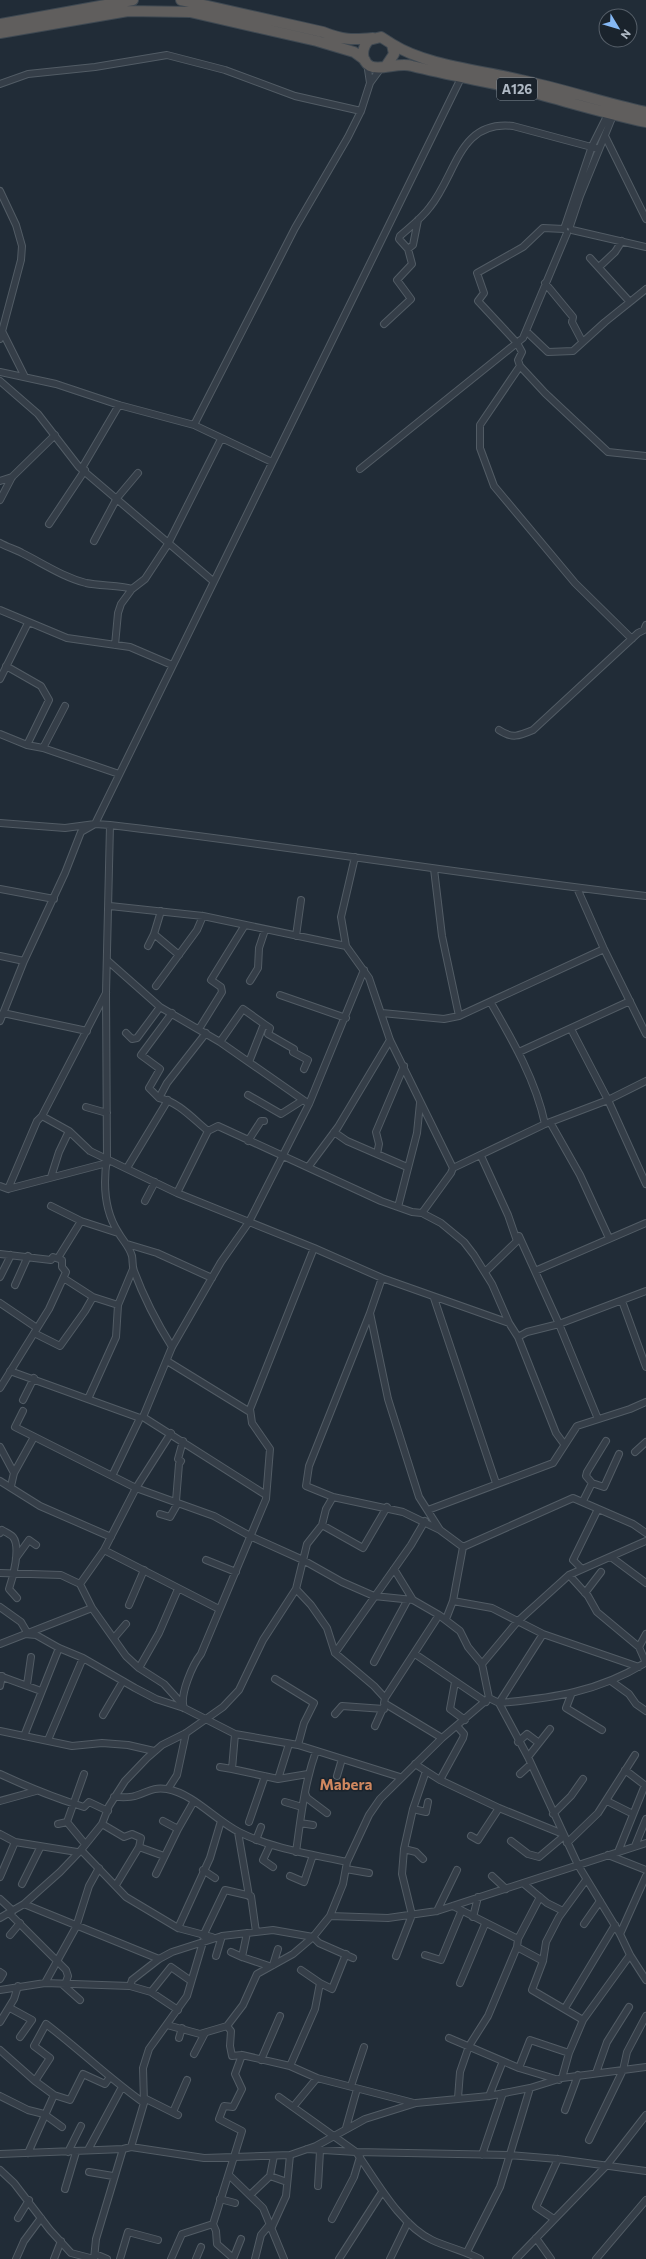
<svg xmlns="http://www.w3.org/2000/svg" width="646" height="2259" viewBox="0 0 646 2259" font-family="Commissioner,sans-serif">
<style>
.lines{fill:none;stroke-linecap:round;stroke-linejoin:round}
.minor-casing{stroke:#525c65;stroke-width:8}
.trunk-casing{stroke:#3f4952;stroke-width:12}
.minor{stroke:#353e48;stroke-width:6}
.trunk{stroke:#605e5d;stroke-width:10}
.labels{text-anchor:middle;stroke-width:3;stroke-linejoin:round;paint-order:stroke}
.shield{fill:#1a232c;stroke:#828c96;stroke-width:1}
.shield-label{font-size:13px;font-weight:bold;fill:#afb9c4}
.neighbourhood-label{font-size:15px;font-weight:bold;fill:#cf875f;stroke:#1a232c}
</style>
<rect width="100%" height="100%" fill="#212c37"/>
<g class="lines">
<g class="minor-casing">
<path id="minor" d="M367 63 370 83
M0 84 28 74 95 67 167 55 225 70 295 96 361 111
M605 136 646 219
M0 191 16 225 22 246 21 260 0 339
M418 220 413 245 408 249 399 239 400 236C410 227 422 218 430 207 457 173 459 120 513 126L599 149
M565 226 592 146 609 112
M570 226 580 196 614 113
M564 229 543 228 523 247 477 273 484 293 478 301 517 343 522 352 518 360 520 366 545 393 608 452 646 456
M572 230 646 247
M590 258 629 301
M599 267 615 252 622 241
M545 283 573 317 572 322 582 341
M384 324 411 299 397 280 412 264 408 249
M2 331 25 377
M527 332 548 352 573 351 605 322 646 289
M520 366 480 425V448L494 486 575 583 632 639
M0 372 56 384 119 405 194 425 272 462
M0 381 38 414 79 467 213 581
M194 425 295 228 348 137 361 111 370 83 381 68
M82 468 119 405
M360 469 523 338 567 233
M0 481 12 477
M0 500 12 477 55 435
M49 524 85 470
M94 541 117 498 138 473
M0 543C7 547 15 549 22 553 44 564 63 577 86 583 99 586 123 585 132 589
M0 610 67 638 130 647 172 665
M115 645 118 613 121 604 132 589 145 579 168 544 221 439
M6 666 41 686 49 700 27 745
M0 679 28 623
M499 730C512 739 519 736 533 730L638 633 644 630 646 625
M0 734 27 745 43 748 119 774
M43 748 65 706
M0 823 65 828 95 824 110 825C289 846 467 875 646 896
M110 825 106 993 107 1158C103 1184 104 1210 118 1232 123 1241 129 1246 132 1256 133 1261 132 1266 134 1271 144 1298 157 1323 172 1347
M355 857 341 917 346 946 369 978 390 1040 453 1168
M434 869 442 936 459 1016
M577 888 604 949 646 1034
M0 889 54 899
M110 906 203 916 346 946
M161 911 154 934 179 955
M296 936 301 900
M148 946 154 934
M0 956 24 961
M108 961 160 1007 220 1042 309 1104
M250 981 258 968 259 948 265 930
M156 986 197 930 203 916
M106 993 42 1116 69 1131 90 1151 177 1193 314 1248 382 1278 509 1323
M280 995 346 1018
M491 1003C513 1041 536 1081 545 1124
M3 1013 87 1031
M382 1013 444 1019 459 1016 604 949
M0 1021 24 961 65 873 81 832 95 824 462 76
M264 1024 270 1028 268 1034 294 1049 293 1052 308 1060 304 1069
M199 1029 222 992 221 987 211 980 245 925
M571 1029 608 1100 646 1184
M126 1033 132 1039 137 1038 160 1007
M206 1033 167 1083 159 1098C179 1102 193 1119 208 1131
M220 1042 243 1009 264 1024 249 1062
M519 1052 630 1001
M248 1095 281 1114 303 1100
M159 1098 149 1088 160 1069 141 1055 172 1013
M86 1107 107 1113
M550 1122 580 1175 609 1238
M334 1132 347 1141 407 1167
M248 1141 261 1121H264
M377 1154 379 1144 376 1132 404 1066
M481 1156 508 1215 517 1241 519 1236 559 1324 598 1419
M309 1166 338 1127 390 1040
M127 1168 168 1100
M51 1177 59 1152 69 1131
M0 1186 8 1189 107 1163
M8 1189 37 1121 42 1116
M177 1193 208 1131 218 1126 381 1201 412 1212 422 1213 441 1223 464 1242 474 1255 492 1284 509 1323 518 1337 556 1433 564 1444
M145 1201 155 1182
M51 1206 81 1221 118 1233
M398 1207 417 1133 420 1103
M422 1213 451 1173 453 1168 545 1124 608 1100 646 1081
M127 1244 157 1253 212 1278
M0 1254 51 1260 53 1257 62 1260V1267L66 1272 49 1309 0 1388
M58 1258 81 1221
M535 1271 646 1223
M485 1272 517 1241
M0 1277 11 1255
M382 1278 370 1313 388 1399 419 1497 440 1530 463 1547
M65 1279 93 1297 118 1305
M15 1285 28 1256
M434 1298 496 1483
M622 1301 646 1367
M0 1303 37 1328
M370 1313 309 1466 306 1486 333 1497 403 1512 440 1530
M34 1333 60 1346 85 1311 93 1297
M518 1337 527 1332 559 1324 646 1291
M167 1361 250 1412
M10 1371 140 1418 143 1417 266 1495
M88 1399 116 1337 118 1305 133 1269
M23 1400 34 1378
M23 1411 15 1427 136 1488 214 1516 252 1537 303 1560 342 1582 374 1596 413 1600 439 1615 460 1631 468 1647 482 1664 489 1698 499 1703 528 1757 578 1865 620 1934 630 1955 646 1980
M143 1417 172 1347 221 1262 249 1222 309 1104 364 970
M0 1447 14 1473 11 1486
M635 1452 646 1442
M14 1473 34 1437
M113 1474 140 1418
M0 1481 40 1506 111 1537
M592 1483 604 1487 619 1454
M176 1501 179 1464 181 1461 178 1459 183 1441
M583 1501 592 1483 586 1476 587 1472 606 1441
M428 1510 553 1463 577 1426 630 1409 646 1402
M160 1514 170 1517 178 1503
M322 1525 363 1548 387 1507
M0 1533 2 1530C5 1532 10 1534 13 1537 21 1547 13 1578 9 1589L17 1598
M463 1547 573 1498 633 1524 646 1533
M104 1550 219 1609
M611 1557 646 1583
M16 1558 29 1540 36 1545
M206 1560 236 1572
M581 1568 573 1560 598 1509
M394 1569 413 1600
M0 1573 61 1575 80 1584 92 1608 126 1656 139 1668 164 1684 183 1705
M569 1575 588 1596 597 1612 639 1647 646 1663
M80 1584 104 1550 136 1488 171 1433
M296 1589 311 1605 327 1628 335 1653 374 1686 385 1698 384 1703 442 1738
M585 1593 601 1572
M453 1601 492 1608 543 1634 639 1667
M129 1605 144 1570
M0 1607 21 1622 28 1634
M446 1619 453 1601 463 1547
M25 1634 36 1635 59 1648 83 1658 135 1688 156 1699 184 1708 235 1734 298 1745 400 1777
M114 1638 126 1624
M0 1644 92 1608
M639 1647 646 1634
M335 1653 411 1545 425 1521
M415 1654 486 1702
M374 1662 407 1601
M482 1664 517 1622 569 1575 646 1541
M139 1668 159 1633 178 1589
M0 1676 41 1691
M275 1679 314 1703 304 1723 298 1745
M611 1681 629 1694 636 1704 646 1711
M455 1682 450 1709 465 1720
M27 1685 31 1657
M0 1686 2 1676
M571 1695 566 1708 602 1730
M385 1698 439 1615
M499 1703C553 1698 598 1692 645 1663
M499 1703 543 1634
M184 1708C179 1695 193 1664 201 1654L266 1499 270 1449 252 1423 250 1409 314 1248
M335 1714 342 1706 384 1709
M103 1715 123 1681
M375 1726 384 1706
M0 1731 72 1746 102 1743 128 1745 154 1751
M235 1734 232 1769 278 1779 308 1774
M24 1736 59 1648
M48 1740 83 1658
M518 1742 527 1734 539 1743
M528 1757 550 1729
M415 1764 440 1780 499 1808 563 1834
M220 1767 232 1769
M625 1770 646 1786
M0 1774C28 1787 55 1798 84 1807L89 1802 108 1811
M520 1774 531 1764
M337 1776 342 1759
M278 1779 289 1744
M440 1780 463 1738 464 1734 457 1726
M168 1789 177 1775 186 1733
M305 1793 307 1798 327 1813
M114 1797C121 1797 129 1798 135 1796 149 1792 151 1787 167 1789 194 1794 215 1820 239 1832 273 1849 310 1854 347 1862
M0 1801 36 1791
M607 1801 633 1814
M285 1802 302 1807
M413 1809 426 1812 428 1802
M553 1814 571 1796 583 1779
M163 1821 178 1829
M67 1822 84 1774
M249 1822 265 1776
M300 1823 313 1825
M58 1824 67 1822 85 1844
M102 1824 124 1837 132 1834 141 1838 139 1847 116 1885
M238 1832 249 1896
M0 1834 15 1842 77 1852
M471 1836 478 1840 499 1808
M256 1840 261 1827
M511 1841 528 1854 539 1857 564 1836
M567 1843 598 1813 635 1755
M270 1845 263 1860 273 1867
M635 1846 646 1819
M139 1847 164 1856
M404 1849 416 1852 423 1859
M81 1850 126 1897 178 1928 212 1937
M296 1852C301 1817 304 1785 316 1751
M618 1852 645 1785
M608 1855 646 1870
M346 1869 369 1873
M203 1870 215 1878
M156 1874 178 1829 194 1801
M290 1876 304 1882 313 1855
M492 1876 506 1889
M0 1877 15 1842
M22 1884 40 1848
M524 1884 547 1903 563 1911
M0 1899 13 1911
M24 1904 159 1959
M453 1906 518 1939
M437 1911 457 1870
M9 1913 66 1970 68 1976 65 1985
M330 1916 388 1918 437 1911 646 1843
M473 1917 478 1897
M0 1918 24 1904 60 1872 81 1850 102 1824 109 1806 125 1781 147 1758 162 1745 186 1733 223 1707 239 1690 263 1640 296 1589 307 1544 322 1525 326 1509 333 1497
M584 1924 600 1901
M178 1928 210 1858 221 1821
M620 1934 646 1876
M10 1935 20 1923
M203 1936 225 1890 251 1896 256 1932
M517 1947 543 1961
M231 1952 242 1957 247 1933
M425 1955 441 1960 461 1912
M216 1956 222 1936
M396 1956 412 1915 402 1874 404 1849 413 1809 426 1771
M242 1957 269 1966
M273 1965 278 1949
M0 1972 3 1974 0 1979
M45 1983 76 1927 89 1886 99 1868
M320 1983 332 1989 346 1954
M460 1983 485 1924
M62 1984 80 2000
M130 1986 151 1992 178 2010
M0 1990 45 1983 130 1986 132 1980 159 1959 172 1952 222 1936 273 1930 313 1937 319 1943 353 1958
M151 1992 171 1967 191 1981
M10 2008 32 2020 20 2037
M565 2008 615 1925
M583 2020 532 1990 543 1961 546 1942 559 1917 586 1880
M0 2022 14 1999 18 1986
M167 2025 200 2034 227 2026 243 2005 257 1974 293 1954 313 1937 330 1916 343 1884 347 1862 369 1815 380 1799 442 1738 489 1698
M227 2026 231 2031 230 2046 232 2056 242 2055 290 2066 317 2078 414 2103
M179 2038 182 2028
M449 2038 519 2068 559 2080
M0 2050 35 2081 54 2095 28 2153
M194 2054 205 2033
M261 2060 280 2016
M290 2066 315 2009 320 1983 301 1970
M519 2068 530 2040 569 2053
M596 2073 607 2042 629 2007
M562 2078 569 2053 583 2020 630 1955
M35 2081 50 2058 34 2046 46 2024C80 2050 110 2079 144 2103
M351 2086 364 2047
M54 2095 70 2100 83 2074 105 2084 110 2077
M0 2096 28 2110 44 2114 62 2127
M489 2096 503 2061
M279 2097 356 2152 509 2155 558 2159 646 2171
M144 2098 178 2115
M458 2098 460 2072 469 2046 488 2016 517 1947 518 1939 540 1897
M293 2107 317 2078
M565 2110 578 2075
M173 2112 187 2080
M346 2128 357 2089
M589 2140 623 2070 627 2052 646 2016
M131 2147 144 2103 143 2068 149 2049 187 1996 203 1942
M307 2149 356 2152C376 2180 400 2225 432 2240 447 2247 465 2251 480 2259
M88 2150 122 2087
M68 2152 81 2126
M0 2154 123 2149 131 2147 204 2158 290 2155 316 2146 365 2119 416 2103 489 2096 530 2088 562 2078 646 2067
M482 2155 503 2093
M0 2170 14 2183 50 2230 71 2253 94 2259 96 2239 123 2149
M89 2172 113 2176
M229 2175 263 2208 284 2259
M270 2176 274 2156
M318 2186 320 2151
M65 2189 76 2152
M250 2195 270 2176 287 2182
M220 2199 235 2203
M18 2218 29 2200
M332 2219 354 2177 360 2157
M554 2219 536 2207 558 2159
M271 2229 286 2196 290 2155
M536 2238 551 2259
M467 2252 500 2187 530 2088
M95 2254 107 2259
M233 2258 217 2244 216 2231 213 2224 242 2131 219 2119 224 2106 233 2107 242 2089 235 2074 242 2055
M16 2259 24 2241 41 2218
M54 2259 61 2241
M120 2259 128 2232 158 2240
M171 2259 182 2234 213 2224
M196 2259 201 2247
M233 2259 241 2239
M255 2259 261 2235 270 2224
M339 2259 382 2192
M390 2259 408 2222
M516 2259 607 2165 646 2115
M596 2259 646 2200"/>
</g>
<g class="trunk-casing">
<path id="trunk" d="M181 0 323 32C343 40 352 40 373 38
M0 24 133 0
M0 33 128 11 190 12 317 41 354 52 365 60
M392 44C427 66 481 70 521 80 563 89 604 103 646 112
M386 66 394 54 392 44 381 37 369 40C362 47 360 60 370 66 380 71 399 62 412 66 447 75 484 81 519 89 562 100 603 113 646 122"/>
</g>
<use href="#minor" class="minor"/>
<use href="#trunk" class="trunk"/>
</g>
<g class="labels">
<rect class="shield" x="497" y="78" width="40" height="22" rx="3"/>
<g class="shield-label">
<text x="517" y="94">A126</text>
</g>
<g class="neighbourhood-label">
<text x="346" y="1790">Mabera</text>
</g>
</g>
<g transform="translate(618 28) rotate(128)"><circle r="19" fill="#1a232c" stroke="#565f69"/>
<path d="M0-3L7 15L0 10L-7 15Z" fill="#85b8f4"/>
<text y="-6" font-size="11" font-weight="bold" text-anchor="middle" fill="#afb9c4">N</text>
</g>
</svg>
